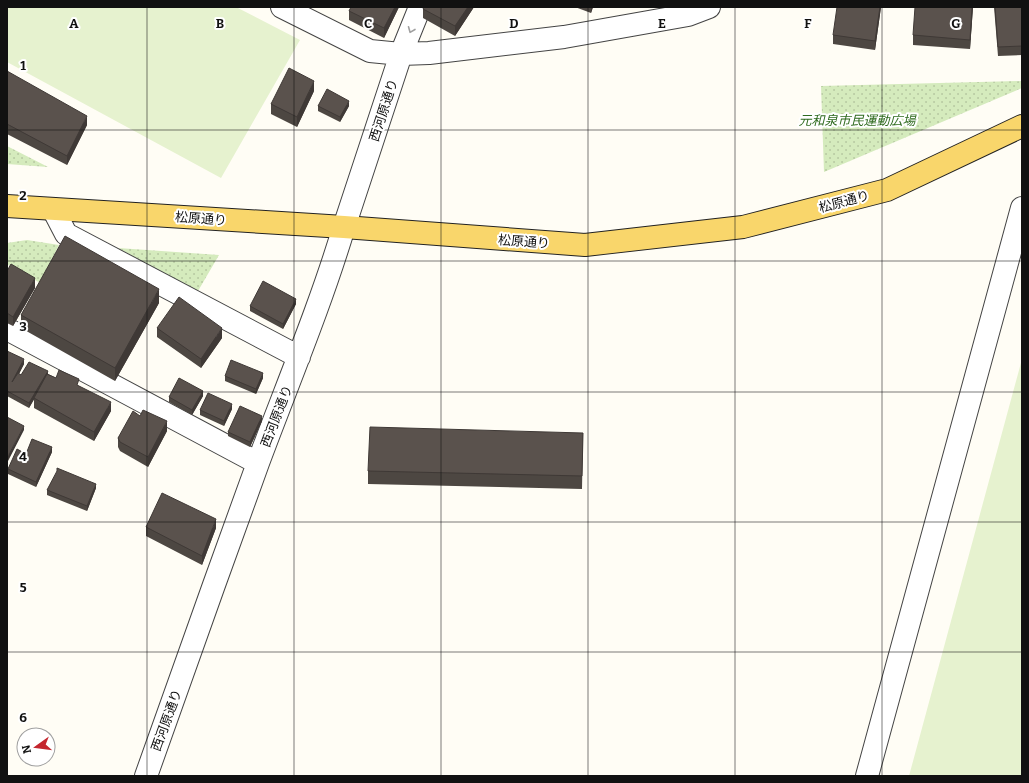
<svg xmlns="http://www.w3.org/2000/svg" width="1029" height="783" viewBox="0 0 1029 783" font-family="Bitter,'Noto Sans JP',serif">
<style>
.grass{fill:url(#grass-dots)}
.pitch{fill:#e6f2cf}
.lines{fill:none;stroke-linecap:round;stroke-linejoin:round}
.minor-casing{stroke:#444;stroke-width:24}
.major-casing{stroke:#222;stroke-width:24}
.minor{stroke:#fff;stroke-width:22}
.major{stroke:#f9d66b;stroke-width:22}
.wall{fill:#4d4742}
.shaded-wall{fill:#3f3936}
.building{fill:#5a524d;stroke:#3f3936}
.oneway{stroke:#a0a0a0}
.grid{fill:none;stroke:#111;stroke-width:1;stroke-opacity:0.55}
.labels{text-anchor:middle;stroke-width:4;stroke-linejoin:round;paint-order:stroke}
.street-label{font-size:13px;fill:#111;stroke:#fff}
.park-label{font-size:13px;font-style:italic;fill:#2f6b1f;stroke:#fff}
.grid-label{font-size:13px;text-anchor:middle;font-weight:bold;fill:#111;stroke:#fff;stroke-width:4;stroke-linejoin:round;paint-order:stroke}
</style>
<defs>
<pattern id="grass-dots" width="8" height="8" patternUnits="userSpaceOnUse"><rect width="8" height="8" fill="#d5ebbd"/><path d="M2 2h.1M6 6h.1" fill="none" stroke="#b6c8a1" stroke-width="1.8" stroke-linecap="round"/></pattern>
</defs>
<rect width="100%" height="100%" fill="#fffdf5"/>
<path class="grass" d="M1022 81V88L824 172 821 86Z
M7 146 48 167 7 164Z
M27 240 59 245 40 283 7 264V243Z
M118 248 219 255 198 291Z"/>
<path class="pitch" d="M7 7H236L300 40 221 178 7 62Z
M1022 359V776H909Z"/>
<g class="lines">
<g class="minor-casing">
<path id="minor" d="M282 7 370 51 401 54 429 53 564 37 688 15 709 7
M53 209 66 234 299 357
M7 329 258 463
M146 776C183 672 220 567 258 463 287 385 320 307 344 227L401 54 420 7
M867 776 1022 208"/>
</g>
<g class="major-casing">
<path id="major" d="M7 206 344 227 585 245 743 227 887 190 1022 126"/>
</g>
<use href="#minor" class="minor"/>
<use href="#major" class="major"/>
</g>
<path class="wall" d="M399 7 384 38 349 20V11Z
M424 7H474L455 36 423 18V9Z
M575 7H593L591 13Z
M881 7 875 50 833 44V35Z
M973 7 970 49 913 45V35Z
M994 7H1022V55L998 56Z
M7 71 87 125 67 165 7 134Z
M314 91 297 127 271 114V104Z
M318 106H349L340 122 318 111Z
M7 271 35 288 13 326 7 323Z
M159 303 115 381 21 328V315Z
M296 304 283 329 250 311V306Z
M157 328 222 338 201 368 157 337Z
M7 351 24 364 19 374 21 375 48 374 56 378 79 386 111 411 94 441 34 408V399L29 408 7 396Z
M225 376 263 378 256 394 225 381Z
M203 396 192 415 169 402V397Z
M232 409 224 426 200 415V410Z
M140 416 167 431 148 467 120 451 118 447V438Z
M262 421 250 447 228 436V432Z
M583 433 582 489 368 484V471Z
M52 452 36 487 8 474V469L26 454Z
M96 488 87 511 47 495V490Z
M146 527 216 528 202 565 146 536Z"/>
<path class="shaded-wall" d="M395 7H399L384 38V28Z
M468 7H474L455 36V26Z
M591 7H593L591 13Z
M880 7H881L875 50V41Z
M972 7H973L970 49V40Z
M314 81V91L297 127V117Z
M349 101V106L340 122V117Z
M87 116V125L67 165V156Z
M35 278V288L13 326V317Z
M159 289V303L115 381V368Z
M296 299V304L283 329V324Z
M222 328V338L201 368V359Z
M24 359V364L12 387V382Z
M48 371V376L29 408V403Z
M263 373V378L256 394V389Z
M203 391V396L192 415V410Z
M111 402V411L94 441V432Z
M232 404V409L224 426V421Z
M262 416V421L250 447V442Z
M167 421V431L148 467V457Z
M24 426V430L7 463V458Z
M52 447V452L36 487V482Z
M96 484V488L87 511V506Z
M216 519V528L202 565V556Z"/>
<path class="building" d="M351 7H395L384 28 349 11Z
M424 7H468L455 26 423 9Z
M837 7H880L875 41 833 35Z
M915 7H972L970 40 913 35Z
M995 7H1022V46L998 47Z
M289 68 314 81 297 117 271 104Z
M7 71 87 116 67 156 7 124Z
M327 89 349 101 340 117 318 106Z
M65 236 159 289 115 368 21 315Z
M11 264 35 278 13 317 7 313V271Z
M263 281 296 299 283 324 250 306Z
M179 297 222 328 201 359 157 328Z
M7 351 24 359 12 382 18 373 21 375 29 362 48 371 29 403 7 391Z
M231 360 263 373 256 389 225 376Z
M59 370 79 379 77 385 111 402 94 432 34 398 47 374 56 378Z
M179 378 203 391 192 410 169 397Z
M208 393 232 404 224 421 200 410Z
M240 406 262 416 250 442 228 432Z
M143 410 167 421 148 457 120 442 118 438 133 411 140 416Z
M7 417 24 426 7 458Z
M370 427 583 433 582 476 368 471Z
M32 439 52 447 36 482 8 469 17 449 26 454Z
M57 468 96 484 87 506 47 490 57 471Z
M162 493 216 519 202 556 146 527Z"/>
<defs><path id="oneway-chevron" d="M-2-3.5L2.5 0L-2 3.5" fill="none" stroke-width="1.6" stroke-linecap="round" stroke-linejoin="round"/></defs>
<use class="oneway" href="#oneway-chevron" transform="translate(411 30) rotate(112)"/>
<path class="grid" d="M147 7V776M294 7V776M441 7V776M588 7V776M735 7V776M882 7V776M7 130H1022M7 261H1022M7 392H1022M7 522H1022M7 652H1022"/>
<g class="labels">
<g class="street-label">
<text transform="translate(383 110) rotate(-72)" y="5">西河原通り</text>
<text transform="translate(844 201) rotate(-15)" y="5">松原通り</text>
<text transform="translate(201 218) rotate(4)" y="5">松原通り</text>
<text transform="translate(524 241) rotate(4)" y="5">松原通り</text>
<text transform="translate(276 416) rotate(-69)" y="5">西河原通り</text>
<text transform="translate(166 720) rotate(-70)" y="5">西河原通り</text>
</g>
<g class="park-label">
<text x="857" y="125">元和泉市民運動広場</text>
</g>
</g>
<g class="grid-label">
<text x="74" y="28">A</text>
<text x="220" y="28">B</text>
<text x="368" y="28">C</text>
<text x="514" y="28">D</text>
<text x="662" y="28">E</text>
<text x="808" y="28">F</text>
<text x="956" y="28">G</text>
<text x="23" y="70">1</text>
<text x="23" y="200">2</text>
<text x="23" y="331">3</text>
<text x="23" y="461">4</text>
<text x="23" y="592">5</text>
<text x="23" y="722">6</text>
</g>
<rect width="1029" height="783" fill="none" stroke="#111111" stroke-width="16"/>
<g transform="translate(36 747) rotate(256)"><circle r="19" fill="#ffffff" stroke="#a0a0a0"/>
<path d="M0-3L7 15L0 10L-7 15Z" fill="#c4262e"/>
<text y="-6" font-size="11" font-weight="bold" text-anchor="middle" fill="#111111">N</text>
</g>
</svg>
